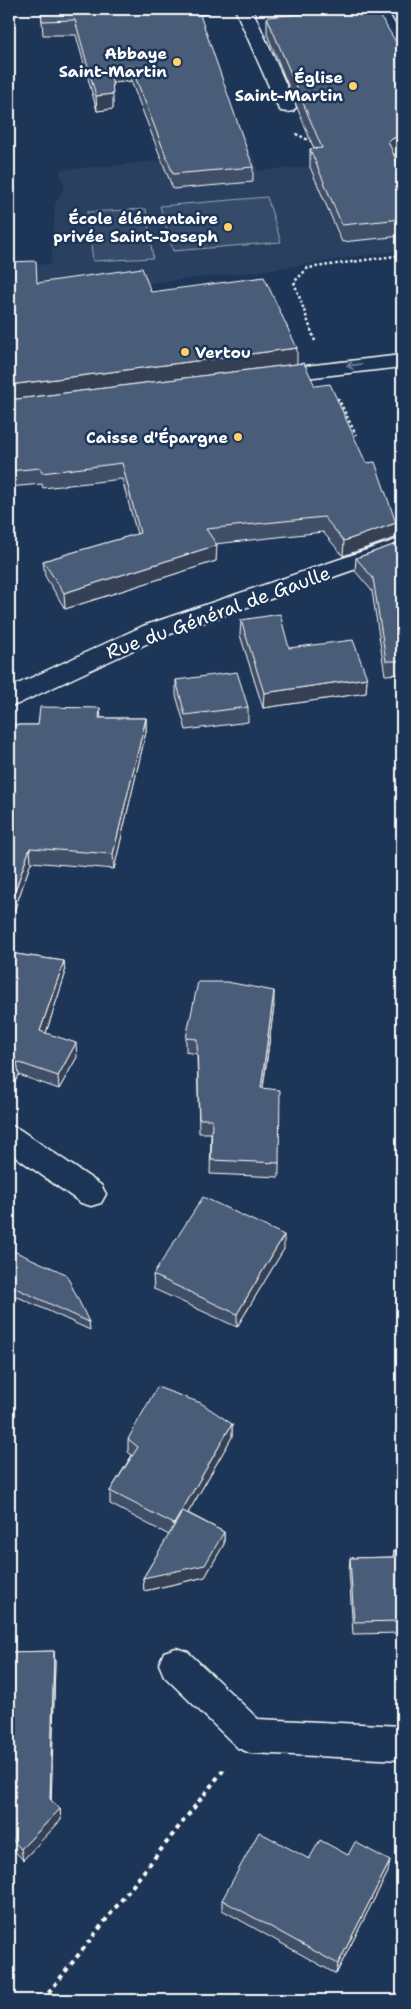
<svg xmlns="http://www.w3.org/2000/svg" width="411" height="2009" viewBox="0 0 411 2009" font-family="'Shantell Sans',sans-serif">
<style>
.built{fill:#2a4161}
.green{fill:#364b69;stroke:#9aa5b4}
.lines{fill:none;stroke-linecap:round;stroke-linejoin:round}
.minor-casing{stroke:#fff;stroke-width:3}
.path-far1{stroke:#fff;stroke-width:2.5;stroke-dasharray:2.5 2.5;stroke-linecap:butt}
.path{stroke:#fff;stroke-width:4;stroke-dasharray:4.5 4.5;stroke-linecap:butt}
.minor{fill:#1d3557;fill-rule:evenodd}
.wall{fill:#405068;stroke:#fff}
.shaded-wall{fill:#344155;stroke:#fff}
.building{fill:#4a5d79;stroke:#fff}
.oneway{stroke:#6c7c92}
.poi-dot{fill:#ffd166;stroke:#1d3557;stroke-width:2}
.labels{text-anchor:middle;stroke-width:5;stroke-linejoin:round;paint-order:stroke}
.far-poi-label{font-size:16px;font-weight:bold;fill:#fff;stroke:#1d3557;text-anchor:end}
.street-label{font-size:19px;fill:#fff;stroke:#1d3557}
</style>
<rect width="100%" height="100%" fill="#1d3557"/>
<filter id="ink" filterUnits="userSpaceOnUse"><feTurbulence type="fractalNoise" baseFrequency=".02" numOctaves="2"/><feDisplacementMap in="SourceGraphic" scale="10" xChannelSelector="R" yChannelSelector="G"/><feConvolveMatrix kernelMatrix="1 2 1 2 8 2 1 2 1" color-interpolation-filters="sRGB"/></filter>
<g filter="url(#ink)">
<path class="built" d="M252 153 258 171 313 166 402 178V250L268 270 143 284 41 300 9 266 51 264 55 204 64 188 60 170Z"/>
<path class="green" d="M267 197 281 242 173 251 160 206Z
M146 209 153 258 93 261 87 212Z"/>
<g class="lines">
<g class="minor-casing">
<path id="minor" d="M128 9H211L208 13 202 14 148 18 130 15Z
M235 9H252L296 107 293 111 287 112 281 111 278 107Z
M388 9H402V24L396 23Z
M402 355V367L270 382 263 380 259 376 263 372 270 370Z
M402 538V553L159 638 18 704 9 706V688L143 626Z
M9 1125 19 1129 101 1185 106 1194 101 1203 91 1206 81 1203 9 1152Z
M176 1648 188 1652 258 1719 402 1726V1760L250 1753 238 1748 164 1676 159 1664 164 1652Z"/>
</g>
<path class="path-far1" d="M314 9 318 16
M296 134 313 142
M393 159 402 158
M315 341 294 282 308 268 402 255
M338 398 356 435"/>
<path class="path" d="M43 2000 225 1768"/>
<use href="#minor" class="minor"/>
</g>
<path class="wall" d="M41 9 107 14 253 167V182L173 189 131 81 112 83 113 109 97 111 76 35H43Z
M267 17 402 52V151L394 155 402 174V236L342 242 310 167V149H314L267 34Z
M9 262 37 283 151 292 297 364 103 388 315 386 366 463 396 523 395 538 343 556 323 532 215 544 216 561 65 609 45 576 43 561 137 534 122 479 43 488 42 484 9 487Z
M402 542V674L385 675 372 591 355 571 356 558Z
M241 620 289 648 367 678 366 693 263 708 240 635Z
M176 680 248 707V722L186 730 176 695Z
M100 708 101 718H146V732L114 869 31 862 9 926V725H38Z
M9 953 64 961 65 975 46 1033 77 1057 59 1089 19 1075 9 1091Z
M274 1006 263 1088 279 1163V1177L210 1174 211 1133H199L197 1054 186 1052V1038Z
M9 1249 89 1322 90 1330 9 1293Z
M284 1249 237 1327 154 1289 153 1275Z
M232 1424V1437L188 1513 224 1532V1544L205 1577 144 1591 143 1578 169 1535 110 1504V1491L132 1455 128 1452V1439Z
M394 1551H402V1633L353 1634 349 1570 350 1558 393 1557Z
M54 1651 55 1663 51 1800 60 1809 61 1820 23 1860 9 1845V1652Z
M348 1855 388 1872 336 1974 222 1910V1900L309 1859Z"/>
<path class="shaded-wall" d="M131 66V81L111 83V68Z
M113 94V109L97 111 96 96Z
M402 134V151L386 158 388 141Z
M297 348V364L9 400V385Z
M396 523 395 538 343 556 344 541Z
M217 545 216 561 65 609 64 593Z
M367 678 366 693 263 708 264 693Z
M146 718V732L114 869 113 854Z
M30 848 31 862 9 926V908Z
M64 961 65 975 42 1045 40 1031Z
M274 991V1006L261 1102V1088Z
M76 1043 77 1057 59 1089 58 1076Z
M17 1062 19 1075 9 1091V1076Z
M284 1235V1249L237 1327V1314Z
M232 1424V1437L174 1537V1524Z
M224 1532V1544L205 1577 144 1591 143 1578Z
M54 1651 55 1663 51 1809 50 1799Z
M60 1809 61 1820 23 1860 21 1849Z
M390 1861 388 1872 336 1974 338 1964Z"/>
<path class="building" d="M41 9H107V14L198 9 253 167 173 174 131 66 111 68 113 94 96 96 75 20 42 21Z
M354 9H376L402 52V134L388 141 402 174V219L342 225 310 149 322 148 267 17Z
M36 261 37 283 142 268 151 292 264 277 297 348 9 385V262Z
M304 363 315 386 330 384 366 463 375 462 396 523 344 541 324 517 206 529 217 545 64 593 43 561 140 533 122 463 42 473 40 468 9 471V400Z
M402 542V661H386L373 578 356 558Z
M280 614 289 648 353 640 367 678 264 693 241 620Z
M237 672 248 707 185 715 176 680Z
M40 707 100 708 99 718H146L113 854 30 848 9 908V725H38Z
M9 953 64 961 40 1031 76 1043 58 1076 17 1062 9 1076Z
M198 982H227L274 991 261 1088 280 1090 279 1163 211 1160 212 1119H199L197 1039 186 1038Z
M203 1197 284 1235 237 1314 153 1275Z
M9 1249 66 1274 89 1322 9 1285Z
M157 1387 201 1403 232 1424 174 1524 110 1491 138 1447 128 1439Z
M183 1511 224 1532 205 1565 143 1578Z
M394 1551H402V1621L354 1622 350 1558 394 1557Z
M54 1651 50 1799 60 1809 21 1849 9 1836V1652Z
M259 1832 309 1859 320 1840 348 1855 355 1842 390 1861 338 1964 222 1900Z"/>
<defs><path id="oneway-shaft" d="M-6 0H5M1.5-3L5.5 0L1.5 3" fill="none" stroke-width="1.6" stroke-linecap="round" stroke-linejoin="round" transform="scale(1.25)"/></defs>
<use class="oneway" href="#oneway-shaft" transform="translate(354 365) rotate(173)"/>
</g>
<g class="poi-dot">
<circle cx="177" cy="62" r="5"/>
<circle cx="353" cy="86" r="5"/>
<circle cx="228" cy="227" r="5"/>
<circle cx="185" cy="352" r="5"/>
<circle cx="238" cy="437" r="5"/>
</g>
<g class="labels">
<g class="far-poi-label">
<text x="167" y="59">Abbaye<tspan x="167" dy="18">Saint-Martin</tspan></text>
<text x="343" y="83">Église<tspan x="343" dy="18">Saint-Martin</tspan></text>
<text x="218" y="224">École élémentaire<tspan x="218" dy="18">privée Saint-Joseph</tspan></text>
<text x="195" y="358" text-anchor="start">Vertou</text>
<text x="228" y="443">Caisse d'Épargne</text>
</g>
<g class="street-label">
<text transform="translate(218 612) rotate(-20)" y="7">Rue du Général de Gaulle</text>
</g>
</g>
<rect width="411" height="2009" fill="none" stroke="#1d3557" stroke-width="30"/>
<rect x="15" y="15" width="381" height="1979" fill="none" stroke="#fff" stroke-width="2" filter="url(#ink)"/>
</svg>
